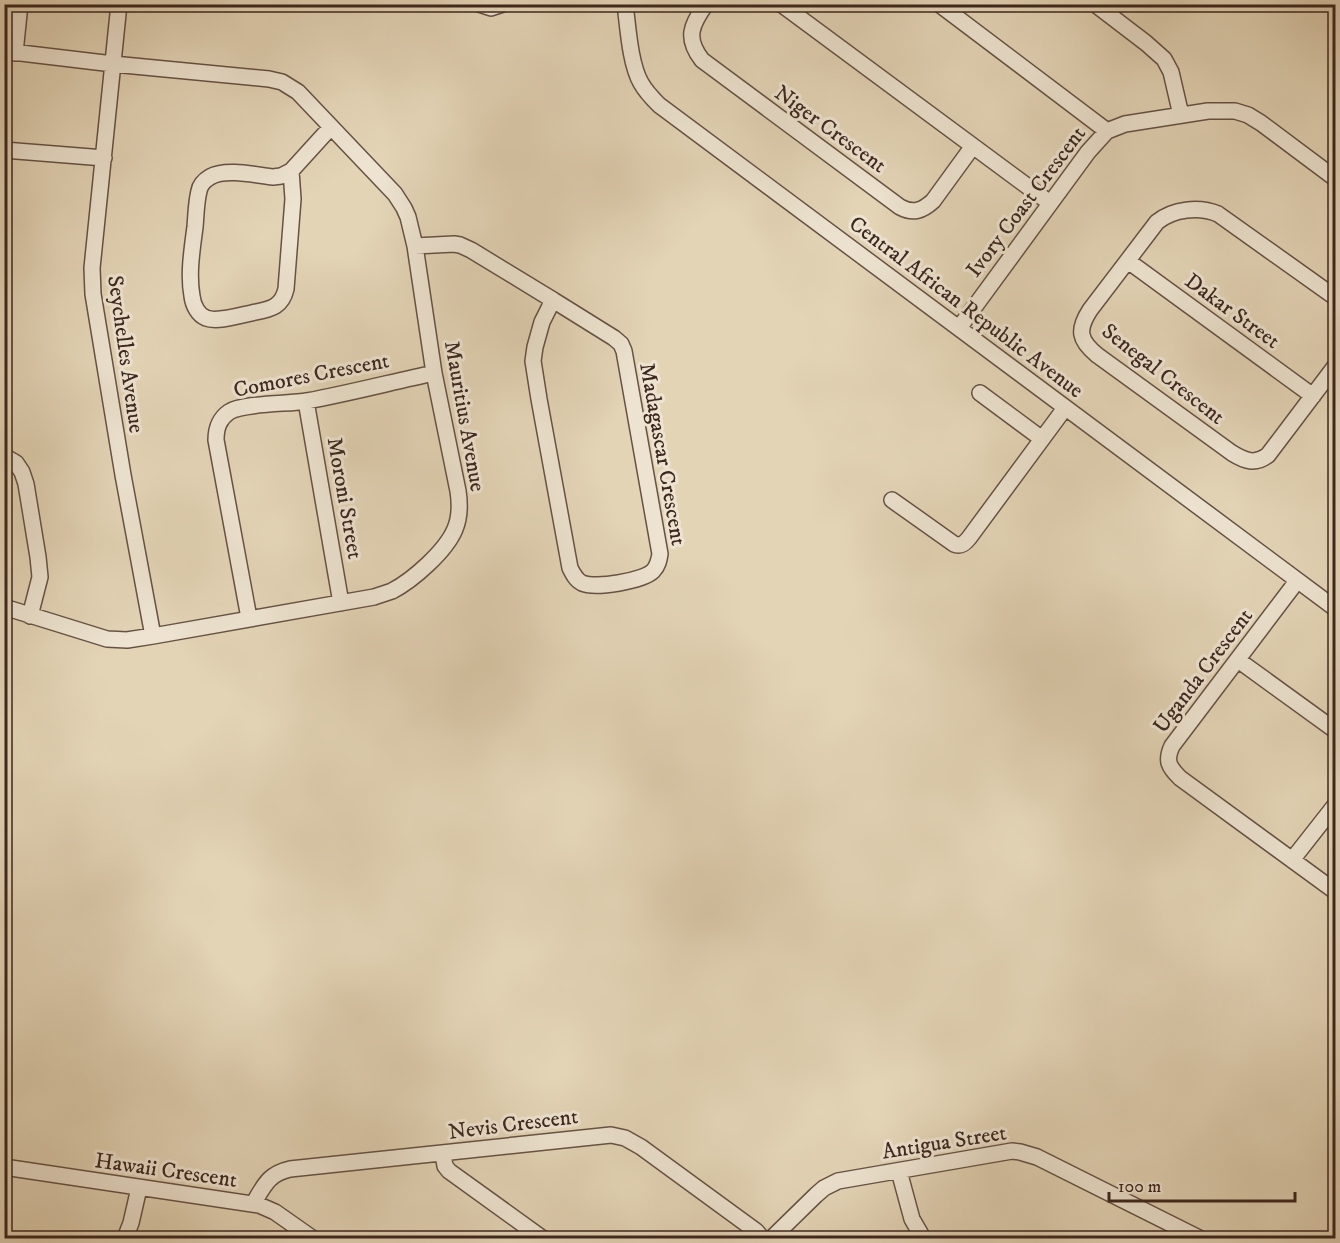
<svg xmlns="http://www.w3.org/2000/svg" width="1340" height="1243" viewBox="0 0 1340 1243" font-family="'IM FELL DW Pica',serif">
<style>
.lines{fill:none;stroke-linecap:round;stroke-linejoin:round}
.minor-casing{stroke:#665245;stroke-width:18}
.minor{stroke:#ede3d0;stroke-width:15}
.labels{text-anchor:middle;stroke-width:6;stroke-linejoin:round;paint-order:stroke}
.street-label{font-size:22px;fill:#3c271f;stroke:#ede3d0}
</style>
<rect width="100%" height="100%" fill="#e3d4b6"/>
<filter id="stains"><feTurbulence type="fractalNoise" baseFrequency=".00333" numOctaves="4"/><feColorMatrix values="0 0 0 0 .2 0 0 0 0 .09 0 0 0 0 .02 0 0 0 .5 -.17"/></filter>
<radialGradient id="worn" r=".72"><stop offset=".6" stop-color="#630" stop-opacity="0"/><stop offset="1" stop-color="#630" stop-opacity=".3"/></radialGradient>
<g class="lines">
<g class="minor-casing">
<path id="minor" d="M119 4 92 268 93 294 123 475 153 636
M479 4 491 8 503 4
M625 4C628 27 630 64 641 83 646 92 652 98 659 105L1336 609
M706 4C691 25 685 38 702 60L900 207C913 214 922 211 933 201L973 146
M781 4 1050 203
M939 4 1107 131
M1095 4 1146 43 1164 59 1171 72 1181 115
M4 51 113 64 269 79 282 82 298 92 395 194 404 208 408 217 415 246 434 373 458 491C460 504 460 517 455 529 446 551 413 580 392 591 386 593 380 595 374 597L153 636 127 640 107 639 4 607
M15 53 20 4
M4 150 104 158
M291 171 293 199 286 289C282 306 272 309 256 312 244 314 218 323 206 318 198 315 193 305 192 296 188 274 192 250 195 227 196 216 196 203 199 191 200 185 205 180 210 177 225 168 256 175 273 177L281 176 291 171 331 127
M415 246 454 244 460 245 471 250 553 300 542 322 535 347 533 361 539 399 570 568C573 574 576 580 582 583 595 589 643 581 653 571 658 566 659 560 660 554L624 351 621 344 614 338 553 300
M1128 261 1313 396
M1336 298 1218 214C1199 206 1173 209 1157 222L1090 310C1077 330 1079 340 1097 355L1232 453C1245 461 1255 465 1268 455L1336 365
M959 328 1088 152 1107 131 1125 124 1208 111H1235L1248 115 1261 123 1336 179
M980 393 1042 439
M306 401 341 603
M4 456 16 463 22 472 26 484 38 557 40 577 30 616
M892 500 954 544C961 547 965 543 969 538L1065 408
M1297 581 1172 746C1165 761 1169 767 1180 778L1336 892
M249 618 216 440C216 428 219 419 229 412 242 403 289 404 307 401 350 393 392 382 434 373
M1238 660 1336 731
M1292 860 1336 804
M443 1154 445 1166 449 1171 542 1238
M4 1167 259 1205 275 1212 312 1238
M899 1171 912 1219 923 1238
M253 1204C264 1186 268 1174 290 1169L611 1135 625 1138 641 1147 756 1231 762 1238
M125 1238 131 1223 139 1188
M772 1238 816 1195 824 1188 838 1181 1012 1151 1020 1152 1037 1157 1199 1238"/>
</g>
<use href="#minor" class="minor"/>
</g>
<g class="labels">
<g class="street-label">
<text transform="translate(831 128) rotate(36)" y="8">Niger Crescent</text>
<text transform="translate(1025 201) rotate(-53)" y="8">Ivory Coast Crescent</text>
<text transform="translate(967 306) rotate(37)" y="8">Central African Republic Avenue</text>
<text transform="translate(1233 310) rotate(36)" y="8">Dakar Street</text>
<text transform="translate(127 354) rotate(82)" y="8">Seychelles Avenue</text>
<text transform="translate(1164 373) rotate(38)" y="8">Senegal Crescent</text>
<text transform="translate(311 374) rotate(-11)" y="8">Comores Crescent</text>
<text transform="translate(466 416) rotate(80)" y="8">Mauritius Avenue</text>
<text transform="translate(664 454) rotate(80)" y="8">Madagascar Crescent</text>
<text transform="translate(346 498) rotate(80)" y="8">Moroni Street</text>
<text transform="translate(1202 670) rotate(-53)" y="8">Uganda Crescent</text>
<text transform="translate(513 1123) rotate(-7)" y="8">Nevis Crescent</text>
<text transform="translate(944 1141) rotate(-9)" y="8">Antigua Street</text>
<text transform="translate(166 1169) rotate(8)" y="8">Hawaii Crescent</text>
</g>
</g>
<rect width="1340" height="1243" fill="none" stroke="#e3d4b6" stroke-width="24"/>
<rect x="6" y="6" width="1328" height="1231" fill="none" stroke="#3c271f" stroke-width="3"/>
<rect x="12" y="12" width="1316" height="1219" fill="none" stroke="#3c271f" stroke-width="1.5"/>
<path d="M1109 1192v9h186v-9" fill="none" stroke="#3c271f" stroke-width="3"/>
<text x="1118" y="1192" font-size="18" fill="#3c271f" stroke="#ede3d0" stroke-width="4.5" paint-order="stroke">100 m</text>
<rect width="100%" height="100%" filter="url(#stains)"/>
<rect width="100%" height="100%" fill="url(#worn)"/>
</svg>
